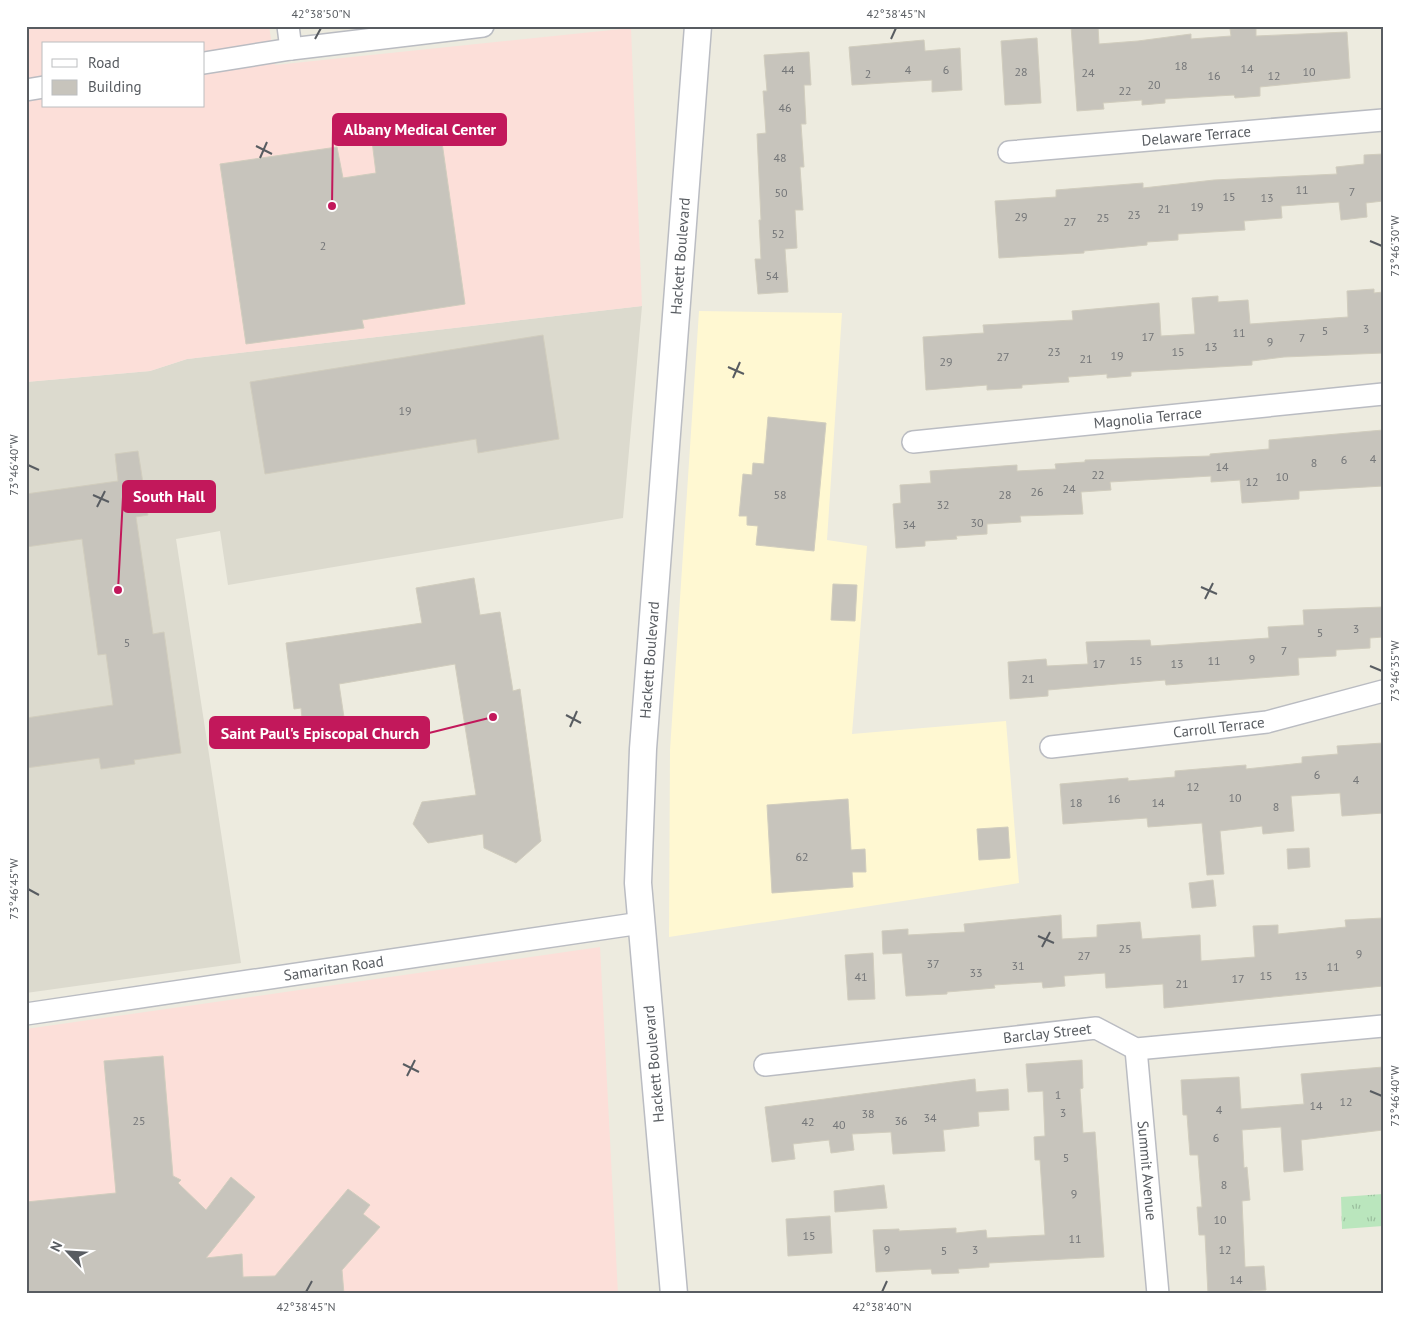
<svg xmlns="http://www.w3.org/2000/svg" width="1409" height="1320" viewBox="0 0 1409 1320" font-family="'PT Sans',sans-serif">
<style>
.commercial{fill:#fff8d2}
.education{fill:#dcdace}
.medical{fill:#fcdfd9;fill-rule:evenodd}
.grass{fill:url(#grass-tufts)}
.building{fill:#c7c4bc;stroke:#d1cdbe}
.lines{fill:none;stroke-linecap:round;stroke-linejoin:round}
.minor-casing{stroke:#babcc2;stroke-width:24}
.tertiary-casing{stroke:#babcc2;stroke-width:29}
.minor{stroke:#fff;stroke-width:21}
.tertiary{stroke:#fff;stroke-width:26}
.ticks{fill:none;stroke:#585c61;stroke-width:2}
.labels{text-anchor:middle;stroke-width:4;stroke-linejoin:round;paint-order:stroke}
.number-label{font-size:12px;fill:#747678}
.street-label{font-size:15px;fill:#585c61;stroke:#fff}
.leader{fill:none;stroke:#c2185b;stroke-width:2}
.callout-dot{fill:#c2185b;stroke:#fff;stroke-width:2}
.callout{fill:#c2185b;stroke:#c2185b;stroke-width:2}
.callout-label{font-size:16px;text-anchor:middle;font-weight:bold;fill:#fff}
.neatline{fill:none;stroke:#585c61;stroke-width:2}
.ticks-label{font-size:12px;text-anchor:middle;fill:#585c61}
</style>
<defs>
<pattern id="grass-tufts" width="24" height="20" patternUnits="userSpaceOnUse" patternTransform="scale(1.25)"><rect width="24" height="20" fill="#bae6bd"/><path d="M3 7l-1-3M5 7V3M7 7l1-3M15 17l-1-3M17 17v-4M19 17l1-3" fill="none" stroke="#9abe9d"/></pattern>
</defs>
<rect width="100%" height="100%" fill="#edebdf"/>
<path class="commercial" d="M699 311 842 313 827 540 867 546 852 734 1006 721 1019 883 669 937 670 750Z"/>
<path class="education" d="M642 306 623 518 228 585 220 531 176 539 241 963 26 993V382L150 371 187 359Z"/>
<path class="medical" d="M26 26H269L275 65 631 28 642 306 187 359 150 371 26 382ZM44 44H204V106H44Z
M600 947 618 1294H26V1029Z"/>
<path class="grass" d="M1383 1194V1226L1342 1229 1341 1197Z"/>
<path class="building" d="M1071 26H1098L1099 44 1138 41 1191 34V39L1231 36 1230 29 1256 28V36L1347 32 1350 78 1260 87V96L1235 98 1234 95 1165 99V103L1142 105V100L1103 103 1104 109 1077 111Z
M1037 38 1041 103 1005 105 1001 41Z
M924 40 925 51 960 48 962 90 932 92V80L852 85 849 47Z
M809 52 811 85H804L806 124H801L804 167H800L803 210H795L797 248 785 249 788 292 758 294 755 259H761L759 220H761L757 134 766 133 763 91H767L764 55Z
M438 114 465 304 362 320 364 328 246 344 220 164 337 147 343 178 376 173 370 125Z
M1383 154V201L1366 203 1367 217 1341 220 1339 202 1281 206 1282 218 1244 221 1245 230 1178 234V240L1147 242V245L1084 251V253L999 258 995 201 1056 197V190L1143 183V188L1214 180 1337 174 1336 167 1364 164V155Z
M1374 289V293L1383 292V353L1284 357 1252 361V365L1131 372V376L1107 378V374L1068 377 1069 382 1022 385V388L987 390V385L926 390 923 337 984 333 983 325 1073 320 1072 311 1159 303 1161 336 1195 334 1192 298 1218 296V302L1248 300 1250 324 1348 317 1347 291Z
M543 335 559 439 478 453 476 439 265 474 250 382Z
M768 417 826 423 814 551 756 545 758 526 747 525V516H739L743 474 752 475 753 463 764 464Z
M1383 430V486L1299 491V499L1242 503 1240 480 1211 482V476L1110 482 1111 490 1081 492 1083 514 1020 516 1021 522 987 524V534L956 536 957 539 925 541V546L896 548 893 504 901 503 900 485 931 483 930 471 1017 465V471L1056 469 1055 464 1085 462V460L1210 456V454L1269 449V440Z
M138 451 148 515 136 517 153 634 164 632 181 753 134 760 135 764 101 769 99 758 26 768V718L113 705 106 654 98 655 82 539 26 547V494L118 481 115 454Z
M474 578 480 615 500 612 513 691 520 689 541 841 516 863 484 848 483 834 428 843 413 824 422 802 476 795 455 664 339 684 345 724 325 737 303 728 301 708 294 709 286 643 422 623 416 588Z
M833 584 857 585 855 621 831 620Z
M1383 607V637L1370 638V648L1336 650V656L1298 658 1299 675 1166 685 1165 680 1117 684 1048 690V696L1010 699 1008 662 1046 659 1047 666 1088 664 1086 642 1150 640 1151 646 1269 638 1268 627 1304 625 1303 610Z
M1383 743V813L1342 816 1340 793 1291 796 1294 831 1263 834 1262 826 1220 831 1224 874 1207 875 1202 823 1148 827 1147 818 1063 824 1060 784 1128 778V781L1175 777V771L1246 765V769L1302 763V757L1338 754 1337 746Z
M848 799 851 850 865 849 866 872H852L853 887 772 893 767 805Z
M1008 827 1010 858 979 860 977 829Z
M1309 848 1310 867 1288 869 1287 849Z
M1213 880 1216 906 1192 908 1189 883Z
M1061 915 1062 939 1097 937V925L1140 922 1142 939 1200 935 1201 961 1255 957 1253 926 1278 925V934L1346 927 1345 920 1383 918V986L1164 1008 1163 984 1106 988 1105 973 1064 976 1065 986 1043 988 1042 982 994 985 995 988 947 992V994L906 996 902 953 883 954 882 931 908 929V935L965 932 964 924Z
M873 953 875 999 848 1000 845 955Z
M163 1056 173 1176 181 1180 178 1183 206 1210 231 1177 255 1197 206 1258 242 1254 243 1277 275 1276 348 1189 370 1205 363 1214 380 1227 342 1270 344 1294H26V1202L116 1193 104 1061Z
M1082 1060 1083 1088 1080 1089 1083 1133 1095 1132 1104 1257 989 1263V1267L958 1269 959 1273 932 1274 931 1269 876 1272 873 1230 899 1229V1231L956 1228V1233L986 1230 987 1238 1045 1235 1040 1160H1035L1034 1137 1045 1136 1043 1091 1028 1092 1026 1064Z
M1383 1067V1130L1301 1140 1303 1170 1284 1172 1281 1127 1242 1130 1244 1168 1247 1167 1250 1200 1242 1201 1245 1267 1264 1266 1266 1290 1208 1294 1205 1235H1199L1197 1207H1202L1198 1155H1190L1187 1115H1183L1181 1080 1239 1077 1241 1109 1304 1104 1301 1074Z
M975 1079 976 1092 1008 1089 1009 1110 978 1112 979 1126 943 1130 945 1151 893 1154 891 1132 852 1134 854 1150 831 1153 829 1140 793 1144 795 1159 772 1162 765 1107Z
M884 1185 887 1208 835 1212 834 1191Z
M830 1216 832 1253 788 1256 786 1219Z"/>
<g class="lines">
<g class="minor-casing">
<g id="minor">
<path d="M288 26 291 49"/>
<path d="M204 63 291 49 483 26"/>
<path d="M26 90 44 87"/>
<path id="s1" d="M1009 152 1383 120"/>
<path id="s2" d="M913 442 1383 394"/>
<path id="s3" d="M1051 747 1267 722 1383 691"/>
<path id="s4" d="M26 1014 641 923"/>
<path id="s5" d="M1136 1049 1158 1294"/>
<path id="s6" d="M765 1065 1096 1028 1136 1049 1383 1026"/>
</g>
</g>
<g class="tertiary-casing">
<g id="tertiary">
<path id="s7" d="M674 1294 638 883 643 749 698 26"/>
</g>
</g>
<use href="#minor" class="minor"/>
<use href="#tertiary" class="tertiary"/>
</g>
<path class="ticks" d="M315 39 321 28M891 39 896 28M256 146 272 154M260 158 267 142M1370 241 1382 246M728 367 744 374M733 378 740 362M28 465 39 470M93 495 109 502M97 507 105 491M1201 587 1217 594M1205 599 1213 583M1370 666 1382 671M566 715 581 723M570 727 577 711M28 889 39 895M1038 936 1054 943M1042 947 1050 932M403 1064 419 1072M407 1076 415 1060M1370 1091 1382 1096M306 1292 312 1281M882 1292 887 1281"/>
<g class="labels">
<g class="number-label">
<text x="1181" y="70">18</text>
<text x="1247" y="73">14</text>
<text x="788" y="74">44</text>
<text x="908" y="74">4</text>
<text x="946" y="74">6</text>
<text x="1021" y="76">28</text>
<text x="1309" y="76">10</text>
<text x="1088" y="77">24</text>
<text x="868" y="78">2</text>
<text x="1214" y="80">16</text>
<text x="1274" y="80">12</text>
<text x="1154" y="89">20</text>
<text x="1125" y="95">22</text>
<text x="785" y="112">46</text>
<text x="780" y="162">48</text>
<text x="1302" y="194">11</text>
<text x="1352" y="196">7</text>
<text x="781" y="197">50</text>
<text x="1229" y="201">15</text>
<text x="1267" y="202">13</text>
<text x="1197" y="211">19</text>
<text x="1164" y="213">21</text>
<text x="1134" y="219">23</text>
<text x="1021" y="221">29</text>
<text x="1103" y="222">25</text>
<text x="1070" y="226">27</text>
<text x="778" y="238">52</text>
<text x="323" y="250">2</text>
<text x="772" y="280">54</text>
<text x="1366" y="333">3</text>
<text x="1325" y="335">5</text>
<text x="1239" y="337">11</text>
<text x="1148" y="341">17</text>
<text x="1302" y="342">7</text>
<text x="1270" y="346">9</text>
<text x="1211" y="351">13</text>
<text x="1054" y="356">23</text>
<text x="1178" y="356">15</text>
<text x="1117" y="360">19</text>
<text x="1003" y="361">27</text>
<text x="1086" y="363">21</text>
<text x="946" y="366">29</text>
<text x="405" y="415">19</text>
<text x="1373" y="463">4</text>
<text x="1344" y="464">6</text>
<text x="1314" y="467">8</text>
<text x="1222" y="471">14</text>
<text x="1098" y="479">22</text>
<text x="1282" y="481">10</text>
<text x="1252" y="486">12</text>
<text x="1069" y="493">24</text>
<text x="1037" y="496">26</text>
<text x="780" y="499">58</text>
<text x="1005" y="499">28</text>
<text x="943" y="509">32</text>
<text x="977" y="527">30</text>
<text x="909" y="529">34</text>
<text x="1356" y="633">3</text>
<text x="1320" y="637">5</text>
<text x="127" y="647">5</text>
<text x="1284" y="655">7</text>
<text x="1252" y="663">9</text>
<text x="1136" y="665">15</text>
<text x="1214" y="665">11</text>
<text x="1099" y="668">17</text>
<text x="1177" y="668">13</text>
<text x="1028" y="683">21</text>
<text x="1317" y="779">6</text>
<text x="1356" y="784">4</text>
<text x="1193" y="791">12</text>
<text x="1235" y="802">10</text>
<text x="1114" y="803">16</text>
<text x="1076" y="807">18</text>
<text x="1158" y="807">14</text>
<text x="1276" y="811">8</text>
<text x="802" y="861">62</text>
<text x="1125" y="953">25</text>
<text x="1359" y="958">9</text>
<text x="1084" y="960">27</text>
<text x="933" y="968">37</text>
<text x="1018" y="970">31</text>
<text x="1333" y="971">11</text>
<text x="976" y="977">33</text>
<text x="1266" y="980">15</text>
<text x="1301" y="980">13</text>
<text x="861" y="981">41</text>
<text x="1238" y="983">17</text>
<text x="1182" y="988">21</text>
<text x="1058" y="1099">1</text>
<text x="1346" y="1106">12</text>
<text x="1316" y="1110">14</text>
<text x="1219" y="1114">4</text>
<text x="1063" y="1117">3</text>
<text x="868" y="1118">38</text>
<text x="930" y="1122">34</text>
<text x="139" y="1125">25</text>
<text x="901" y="1125">36</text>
<text x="808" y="1126">42</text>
<text x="839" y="1129">40</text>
<text x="1216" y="1142">6</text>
<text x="1066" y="1162">5</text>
<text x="1224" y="1189">8</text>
<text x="1074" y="1198">9</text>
<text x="1220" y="1224">10</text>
<text x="809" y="1240">15</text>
<text x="1075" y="1243">11</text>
<text x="887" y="1254">9</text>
<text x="975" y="1254">3</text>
<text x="1225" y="1254">12</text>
<text x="944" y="1255">5</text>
<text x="1236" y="1284">14</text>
</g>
<g class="street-label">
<text dy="5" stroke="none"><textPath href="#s1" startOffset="188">Delaware Terrace</textPath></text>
<text dy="5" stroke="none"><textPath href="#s7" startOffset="1041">Hackett Boulevard</textPath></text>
<text dy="5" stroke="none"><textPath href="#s2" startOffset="236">Magnolia Terrace</textPath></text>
<text dy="5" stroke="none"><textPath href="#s7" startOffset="636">Hackett Boulevard</textPath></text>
<text dy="5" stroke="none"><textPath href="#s3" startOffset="169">Carroll Terrace</textPath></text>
<text dy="5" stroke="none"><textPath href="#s4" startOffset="311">Samaritan Road</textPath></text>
<text dy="5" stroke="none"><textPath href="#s6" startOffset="284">Barclay Street</textPath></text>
<text transform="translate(654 1064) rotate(-95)" y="5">Hackett Boulevard</text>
<text dy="5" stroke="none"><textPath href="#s5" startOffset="122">Summit Avenue</textPath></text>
</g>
</g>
<path class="leader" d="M332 206L333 129M118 590L123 497M493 717L429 733"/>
<g class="callout-dot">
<circle cx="332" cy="206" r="5"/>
<circle cx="118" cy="590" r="5"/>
<circle cx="493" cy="717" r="5"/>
</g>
<g class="callout">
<rect x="333" y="114" width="173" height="31" rx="5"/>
<rect x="123" y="481" width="92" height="31" rx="5"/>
<rect x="210" y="717" width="219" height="31" rx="5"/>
</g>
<g class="callout-label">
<text x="420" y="135">Albany Medical Center</text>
<text x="169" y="502">South Hall</text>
<text x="320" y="739">Saint Paul's Episcopal Church</text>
</g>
<rect width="1409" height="1320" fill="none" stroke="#ffffff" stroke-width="55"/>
<rect x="42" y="42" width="162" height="65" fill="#ffffff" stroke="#bcbec0"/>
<rect x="52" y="59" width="25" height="8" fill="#ffffff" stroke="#bcbec0"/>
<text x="88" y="68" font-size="15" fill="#585c61">Road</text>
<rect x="52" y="80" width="25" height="15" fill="#c7c4bc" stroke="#bcbec0"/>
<text x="88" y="92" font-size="15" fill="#585c61">Building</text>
<g transform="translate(68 1252) rotate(295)" stroke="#ffffff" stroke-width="4" paint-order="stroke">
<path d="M0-4L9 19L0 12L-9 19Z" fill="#585c61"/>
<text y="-8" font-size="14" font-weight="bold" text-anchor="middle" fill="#585c61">N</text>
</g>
<rect x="28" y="28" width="1354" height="1264" class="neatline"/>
<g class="ticks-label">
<text x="321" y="18">42°38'50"N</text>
<text x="896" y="18">42°38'45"N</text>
<text transform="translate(1395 246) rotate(-90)" y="4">73°46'30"W</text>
<text transform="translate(14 465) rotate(-90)" y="4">73°46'40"W</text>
<text transform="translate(1395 671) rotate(-90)" y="4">73°46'35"W</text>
<text transform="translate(14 889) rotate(-90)" y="4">73°46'45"W</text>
<text transform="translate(1395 1096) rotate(-90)" y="4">73°46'40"W</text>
<text x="306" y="1311">42°38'45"N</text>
<text x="882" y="1311">42°38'40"N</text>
</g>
</svg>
